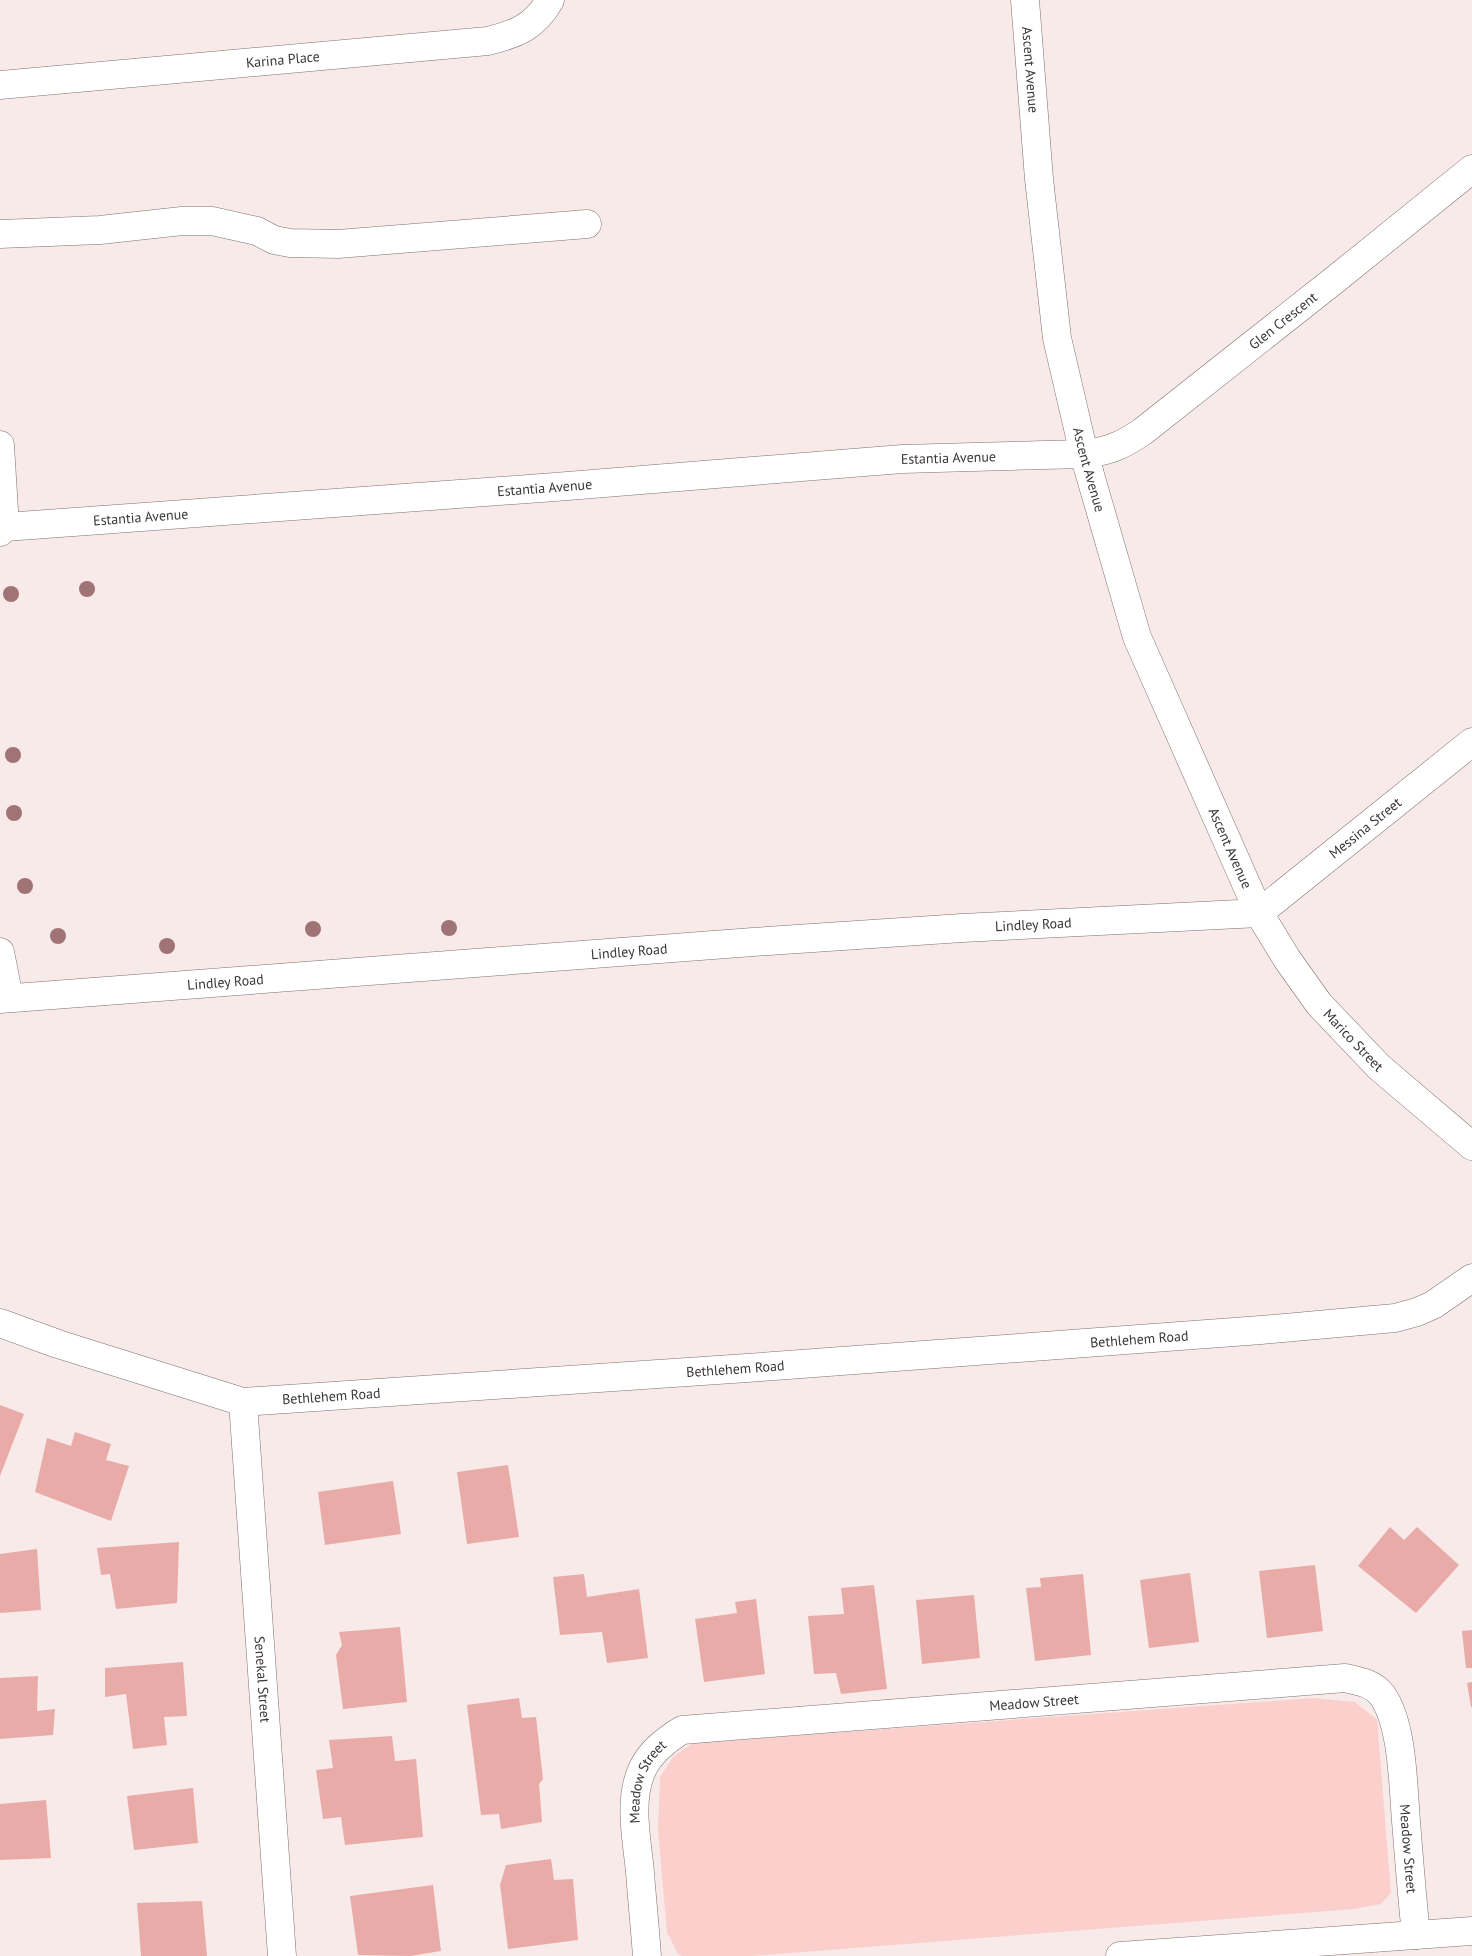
<svg xmlns="http://www.w3.org/2000/svg" width="1472" height="1956" viewBox="0 0 1472 1956" font-family="'PT Sans',sans-serif">
<style>
.green{fill:#fbcfcc}
.building{fill:#e9aba8}
.lines{fill:none;stroke-linecap:round;stroke-linejoin:round}
.minor-casing{stroke:#7d7170;stroke-width:29}
.minor{stroke:#fff;stroke-width:28}
.tree{fill:#a07375}
.labels{text-anchor:middle;stroke-width:4;stroke-linejoin:round;paint-order:stroke}
.street-label{font-size:14px;fill:#3b3636;stroke:#f7eae9}
</style>
<rect width="100%" height="100%" fill="#f7eae9"/>
<path class="green" d="M1314 1698 1355 1702 1377 1720 1391 1893 1381 1904 1354 1909 751 1956H682L678 1954 667 1932 658 1831 660 1777 673 1757 693 1743Z"/>
<path class="building" d="M0 1405 24 1414 0 1476Z
M75 1432 111 1444 106 1460 129 1466 111 1521 35 1492 47 1438 71 1446Z
M508 1465 519 1537 467 1544 457 1472Z
M393 1481 401 1534 325 1545 318 1492Z
M1390 1527 1404 1540 1417 1527 1459 1565 1416 1613 1358 1566Z
M179 1542 177 1603 116 1609 110 1574 101 1575 97 1548Z
M37 1549 41 1610 0 1613V1554Z
M1315 1565 1323 1631 1267 1638 1259 1571Z
M1190 1573 1199 1642 1149 1648 1140 1580Z
M584 1574 587 1597 639 1589 648 1658 607 1663 602 1632 560 1635 553 1577Z
M1083 1574 1091 1655 1035 1661 1026 1588 1041 1587 1040 1578Z
M874 1585 887 1689 841 1694 836 1673 814 1674 808 1616 844 1614 841 1588Z
M974 1595 980 1658 922 1664 916 1600Z
M756 1599 765 1674 704 1682 695 1619 737 1613 735 1602Z
M400 1627 407 1702 343 1709 336 1655 342 1645 339 1632Z
M1472 1630V1668H1466L1462 1631Z
M183 1662 187 1716 164 1717 167 1745 133 1749 126 1694 105 1697V1668Z
M38 1676 37 1711 55 1709 53 1735 0 1739V1678Z
M1472 1682V1707H1471L1467 1683Z
M519 1698 522 1718 536 1717 543 1779 539 1784 542 1822 501 1829 499 1814 481 1815 467 1705Z
M392 1736 395 1761 416 1759 423 1837 345 1845 341 1817 323 1819 316 1770 333 1768 329 1740Z
M193 1788 198 1843 134 1850 127 1796Z
M46 1800 51 1858 0 1860V1804Z
M551 1859 554 1880 573 1879 578 1940 508 1949 500 1885 506 1865Z
M433 1885 441 1951 410 1956 358 1955 350 1896Z
M202 1901 207 1956H141L137 1903Z"/>
<g class="lines">
<g class="minor-casing">
<g id="minor">
<path id="s1" d="M1025 0 1039 179 1057 338 1084 454 1137 637 1259 913 1287 959 1319 1004 1379 1067 1472 1146"/>
<path id="s2" d="M0 85 488 41C516 34 535 27 550 0"/>
<path d="M0 234 100 230 182 221H212L257 231 274 240 290 243 338 244 587 224"/>
<path d="M0 445 5 527 0 532"/>
<path id="s3" d="M5 527 555 487 902 459 1084 454C1109 451 1121 446 1142 432L1337 278 1472 169"/>
<path id="s4" d="M1259 913 1472 742"/>
<path d="M0 952 9 998"/>
<path id="s5" d="M0 999 753 942 962 928 1259 913"/>
<path id="s6" d="M0 1323 58 1344 243 1402 747 1368 1261 1330 1395 1318 1417 1312 1433 1305 1472 1278"/>
<path id="s7" d="M243 1402 282 1956"/>
<path id="s8" d="M647 1956C645 1928 642 1900 640 1872 637 1840 628 1801 642 1770 650 1752 666 1740 682 1730L1345 1678C1358 1681 1373 1683 1382 1695 1403 1724 1403 1786 1406 1821 1409 1859 1412 1897 1416 1935"/>
<path d="M1120 1956 1472 1931"/>
</g>
</g>
<use href="#minor" class="minor"/>
</g>
<g class="tree">
<circle cx="87" cy="589" r="8"/>
<circle cx="11" cy="594" r="8"/>
<circle cx="13" cy="755" r="8"/>
<circle cx="14" cy="813" r="8"/>
<circle cx="25" cy="886" r="8"/>
<circle cx="449" cy="928" r="8"/>
<circle cx="313" cy="929" r="8"/>
<circle cx="58" cy="936" r="8"/>
<circle cx="167" cy="946" r="8"/>
</g>
<g class="labels">
<g class="street-label">
<text dy="5" stroke="none"><textPath href="#s2" startOffset="284">Karina Place</textPath></text>
<text dy="5" stroke="none"><textPath href="#s1" startOffset="70">Ascent Avenue</textPath></text>
<text dy="5" stroke="none"><textPath href="#s3" startOffset="1324">Glen Crescent</textPath></text>
<text dy="5" stroke="none"><textPath href="#s3" startOffset="946">Estantia Avenue</textPath></text>
<text dy="5" stroke="none"><textPath href="#s1" startOffset="475">Ascent Avenue</textPath></text>
<text dy="5" stroke="none"><textPath href="#s3" startOffset="541">Estantia Avenue</textPath></text>
<text dy="5" stroke="none"><textPath href="#s3" startOffset="136">Estantia Avenue</textPath></text>
<text dy="5" stroke="none"><textPath href="#s4" startOffset="136">Messina Street</textPath></text>
<text dy="5" stroke="none"><textPath href="#s1" startOffset="880">Ascent Avenue</textPath></text>
<text dy="5" stroke="none"><textPath href="#s5" startOffset="1036">Lindley Road</textPath></text>
<text dy="5" stroke="none"><textPath href="#s5" startOffset="631">Lindley Road</textPath></text>
<text dy="5" stroke="none"><textPath href="#s5" startOffset="226">Lindley Road</textPath></text>
<text dy="5" stroke="none"><textPath href="#s1" startOffset="1110">Marico Street</textPath></text>
<text dy="5" stroke="none"><textPath href="#s6" startOffset="1154">Bethlehem Road</textPath></text>
<text dy="5" stroke="none"><textPath href="#s6" startOffset="749">Bethlehem Road</textPath></text>
<text dy="5" stroke="none"><textPath href="#s6" startOffset="344">Bethlehem Road</textPath></text>
<text dy="5" stroke="none"><textPath href="#s7" startOffset="278">Senekal Street</textPath></text>
<text dy="5" stroke="none"><textPath href="#s8" startOffset="598">Meadow Street</textPath></text>
<text dy="5" stroke="none"><textPath href="#s8" startOffset="178">Meadow Street</textPath></text>
<text dy="5" stroke="none"><textPath href="#s8" startOffset="1109">Meadow Street</textPath></text>
</g>
</g>
</svg>
